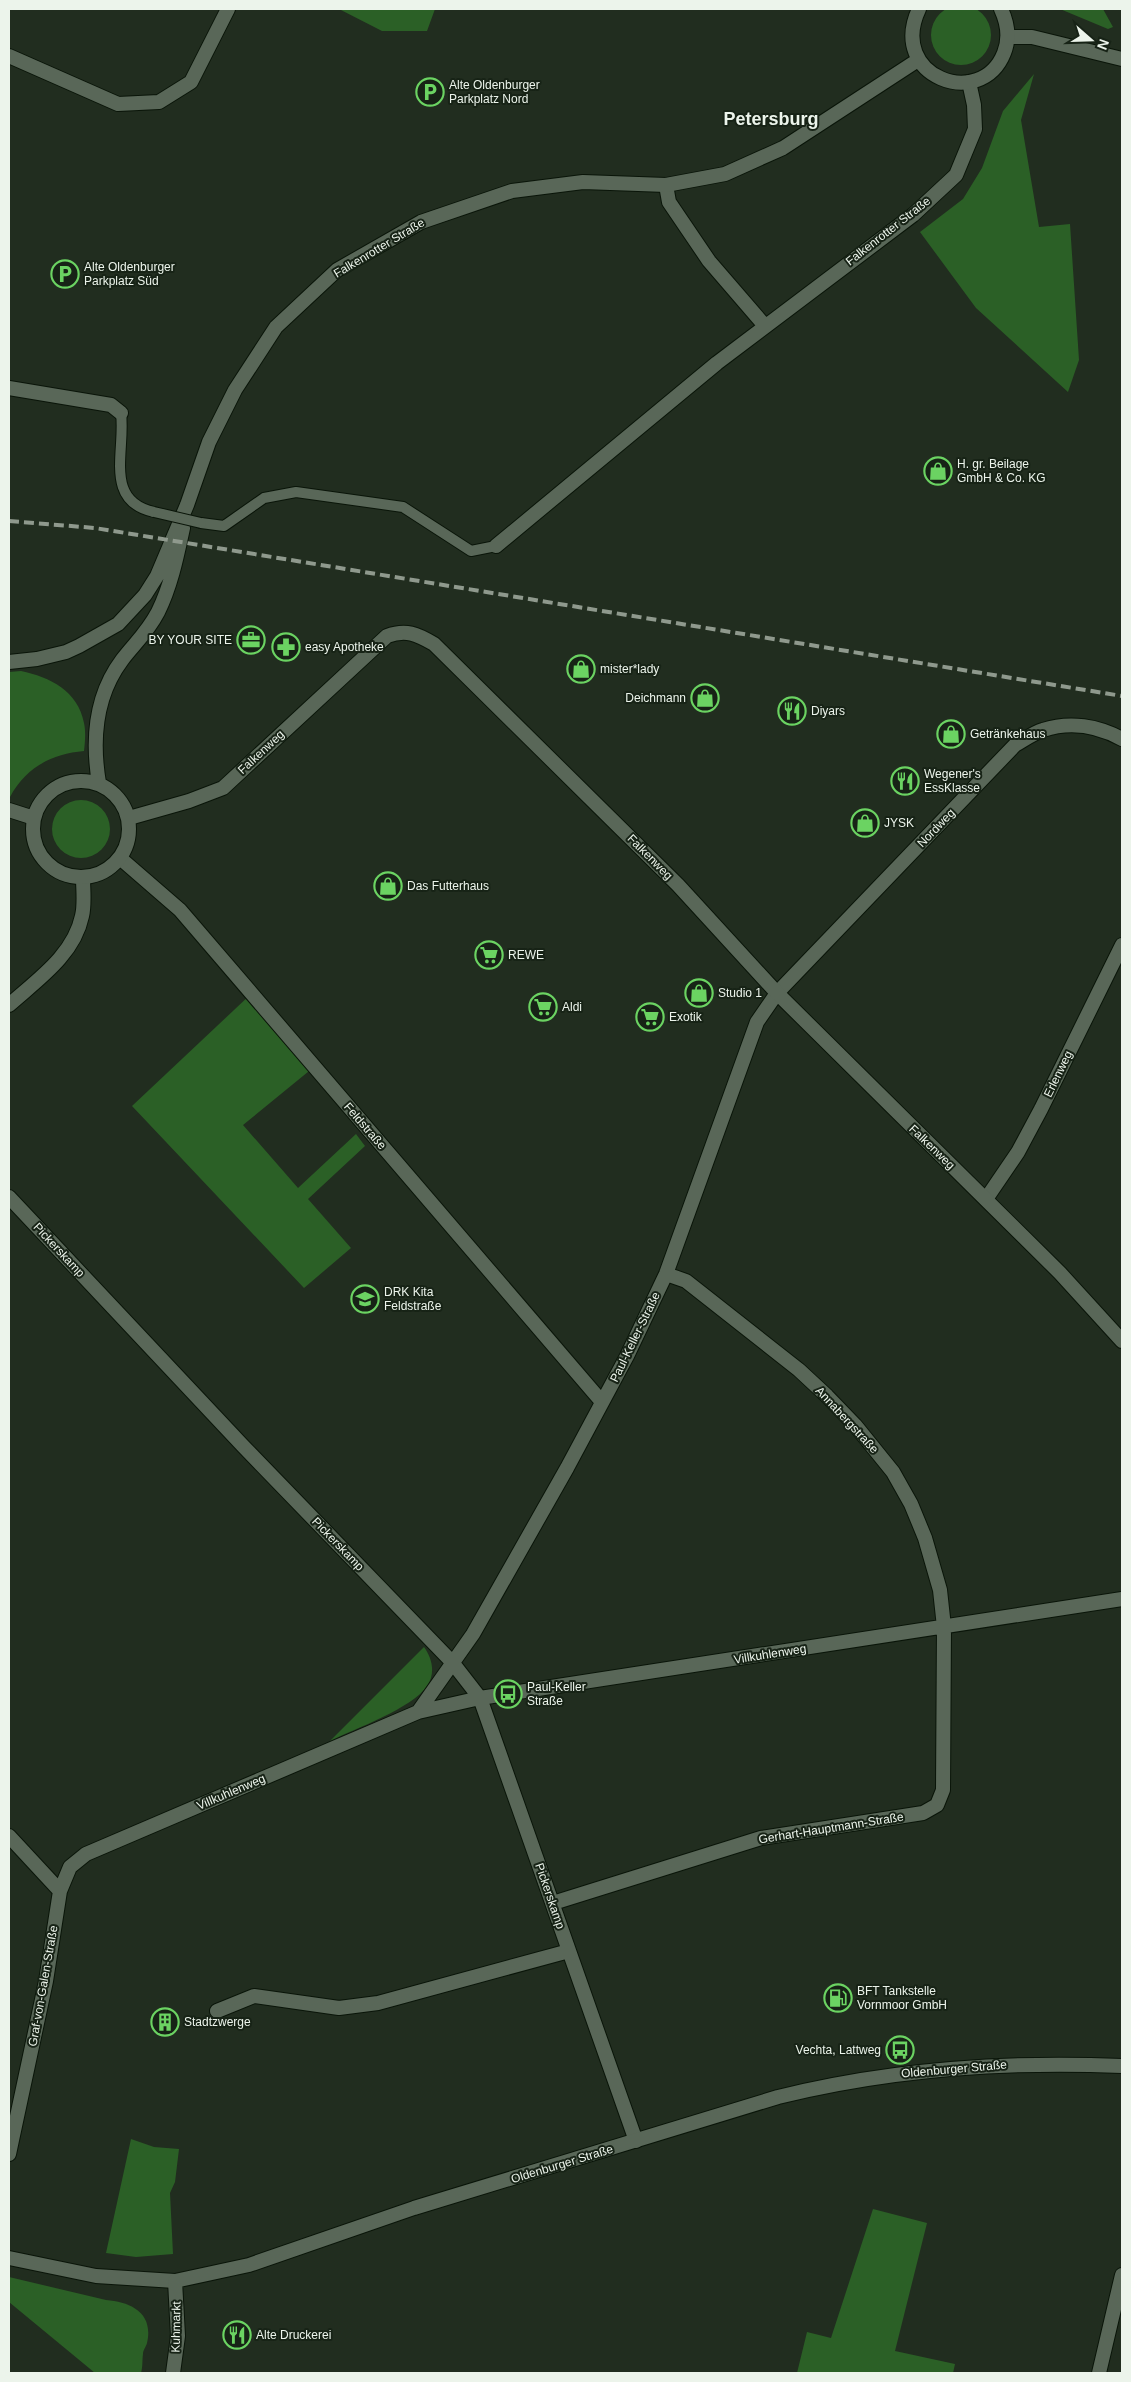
<svg xmlns="http://www.w3.org/2000/svg" width="1131" height="2382" viewBox="0 0 1131 2382" font-family="Arial,sans-serif">
<style>
.green{fill:#2b6026}
.lines{fill:none;stroke-linecap:round;stroke-linejoin:round}
.service-casing{stroke:#0a1509;stroke-width:12}
.minor-casing{stroke:#0a1509;stroke-width:16}
.tertiary-casing{stroke:#0a1509;stroke-width:16}
.secondary-casing{stroke:#0a1509;stroke-width:16}
.service{stroke:#596758;stroke-width:10}
.minor{stroke:#596758;stroke-width:14}
.tertiary{stroke:#596758;stroke-width:14}
.secondary{stroke:#596758;stroke-width:14}
.rail{stroke:#8f998d;stroke-width:4;stroke-dasharray:10 5;stroke-linecap:butt}
.service-bridge-casing{stroke:#0a1509;stroke-width:12;stroke-linecap:butt}
.service-bridge{stroke:#596758;stroke-width:10}
.labels{text-anchor:middle;stroke-width:4;stroke-linejoin:round;paint-order:stroke}
.poi-label{font-size:12px;fill:#ecf4eb;stroke:#172316;text-anchor:start}
.street-label{font-size:12px;fill:#ecf4eb;stroke:#172316}
.district-label{font-size:18px;font-weight:bold;fill:#ecf4eb;stroke:#172316}
</style>
<rect width="100%" height="100%" fill="#212d1f"/>
<path class="green" d="M931 35a30 30 0 1 1 60 0a30 30 0 1 1-60 0Z
M339 9H435L427 31H382Z
M1060 9H1103L1113 27 1108 29Z
M1034 74 1021 120 1039 227 1070 224 1079 360 1068 392 976 308 920 232 963 199 982 168 1003 111Z
M21 671C50 677 78 691 84 723 86 732 85 742 84 751 52 754 26 767 10 797L9 672Z
M52 829a29 29 0 1 1 58 0a29 29 0 1 1-58 0Z
M251 994 314 1067 243 1125 298 1188 356 1134 365 1146 308 1199 351 1248 304 1288 132 1106Z
M424 1647C432 1658 436 1673 427 1686 413 1708 354 1729 330 1741Z
M131 2139 154 2147 179 2149 175 2182 170 2193 173 2254 136 2257 106 2253Z
M873 2209 927 2223 895 2351 955 2364 953 2373H797L807 2332 831 2338Z
M9 2277 106 2300C131 2302 154 2313 147 2343 146 2347 143 2350 143 2354 142 2361 143 2366 141 2373H95L9 2302Z"/>
<g class="lines">
<g class="service-casing">
<path id="service" d="M121 413C126 450 103 501 154 512
M201 523 224 526 264 498 296 492 403 507 471 551 496 546"/>
</g>
<g class="minor-casing">
<path id="minor" d="M9 56 118 104 159 102 191 82 228 9
M666 185 669 202 709 261 765 326
M9 388 111 405 121 413
M496 546 717 363 913 215 956 175 975 129 974 105 969 82
M120 858 180 910 602 1402
M9 1197 244 1447 452 1662 480 1698 636 2141
M986 1199 1018 1152 1041 1109 1122 945
M418 1712 473 1634 567 1468 627 1356 666 1274 757 1022 777 993 1015 745C1024 740 1033 733 1043 730 1070 721 1098 726 1122 739
M9 1836 60 1891
M553 1903 761 1838 923 1813 937 1805 943 1790 944 1627 940 1590 925 1538 911 1504 893 1472 855 1425 827 1396 799 1370 686 1281 666 1274
M217 2011 254 1996 339 2008 378 2003 569 1951
M9 2154 46 1981 60 1891 70 1867 86 1854 418 1712 480 1698 1122 1599"/>
</g>
<g class="tertiary-casing">
<path id="tertiary" d="M1008 37H1032L1122 59
M9 1005C37 980 74 955 82 916 85 904 83 890 83 877
M9 2258 96 2276 175 2281
M1099 2373 1122 2275"/>
</g>
<g class="secondary-casing">
<path id="secondary" d="M919 9C887 77 981 111 1004 53 1010 38 1008 24 1001 9
M9 662 37 659 66 652 79 646 118 624 145 595 157 576 187 505 209 442 235 390 276 327 337 270 421 222 512 191 583 182 666 185 725 174 783 148 918 60
M33 829a48 48 0 1 1 96 0a48 48 0 1 1-96 0Z
M99 783C92 741 95 696 122 660 135 643 147 633 158 612 171 586 177 556 183 528
M9 810 34 818
M129 818 189 801 223 788 387 636C406 629 417 634 434 644L678 885 777 993 1060 1273 1122 1341
M173 2373 178 2336 175 2281 249 2265 414 2208 778 2097C891 2069 1006 2061 1122 2066"/>
</g>
<use href="#service" class="service"/>
<use href="#minor" class="minor"/>
<use href="#tertiary" class="tertiary"/>
<use href="#secondary" class="secondary"/>
<path class="rail" d="M9 521 95 528 1122 696"/>
<g class="service-bridge-casing">
<path id="service-bridge" d="M154 512 201 523"/>
</g>
<use href="#service-bridge" class="service-bridge"/>
</g>
<defs>
<g id="parking-ring" transform="scale(1.4375)"><circle r="9.5" fill="#172316" stroke="#6bd362" stroke-width="1.5"/><path d="M-3.5-5.5H1a3.5 3.5 0 0 1 0 7H-1V5.5H-3.5ZM-1-3.4V-.6H.8a1.4 1.4 0 0 0 0-2.8Z" fill="#6bd362"/></g>
<g id="shop-ring" transform="scale(1.4375)"><circle r="9.5" fill="#172316" stroke="#6bd362" stroke-width="1.5"/><path d="M-5-2.5h2.3a2.7 3.5 0 0 1 5.4 0H5L5.5 6h-11ZM-1.5-2.5h3a1.5 2.3 0 0 0-3 0Z" fill="#6bd362"/></g>
<g id="office-ring" transform="scale(1.4375)"><circle r="9.5" fill="#172316" stroke="#6bd362" stroke-width="1.5"/><path d="M-6-3h4V-5.5h4V-3h4V5H-6ZM-1-4.5V-3h2v-1.5ZM-6 0V1H6V0Z" fill="#6bd362"/></g>
<g id="pharmacy-ring" transform="scale(1.4375)"><circle r="9.5" fill="#172316" stroke="#6bd362" stroke-width="1.5"/><path d="M-2-6h4v4h4v4h-4v4h-4v-4h-4v-4h4Z" fill="#6bd362"/></g>
<g id="restaurant-ring" transform="scale(1.4375)"><circle r="9.5" fill="#172316" stroke="#6bd362" stroke-width="1.5"/><path d="M-5-6h1v4h1v-4h1v4h1v-4h1v5L-1.5 .5V6h-2V.5L-5-1ZM5-6V6H3V1.5H1.5Q1.5-4 5-6Z" fill="#6bd362"/></g>
<g id="supermarket-ring" transform="scale(1.4375)"><circle r="9.5" fill="#172316" stroke="#6bd362" stroke-width="1.5"/><path d="M-6-5.5h2.5l.6 2H6L4.5 2H-2.5L-4.4-4H-6ZM-1.5 3.2a1.3 1.3 0 1 0 .1 0ZM3 3.2a1.3 1.3 0 1 0 .1 0Z" fill="#6bd362"/></g>
<g id="school-ring" transform="scale(1.4375)"><circle r="9.5" fill="#172316" stroke="#6bd362" stroke-width="1.5"/><path d="M0-5L7-2L0 1L-7-2ZM-4 1L0 2.5L4 1V4Q0 6-4 4Z" fill="#6bd362"/></g>
<g id="bus-ring" transform="scale(1.4375)"><circle r="9.5" fill="#172316" stroke="#6bd362" stroke-width="1.5"/><path d="M-5-6H5V4H4V6H2V4H-2V6H-4V4H-5ZM-3.5-4V0h7V-4ZM-3.5 1.2v1.5H-2V1.2ZM2 1.2v1.5H3.5V1.2Z" fill="#6bd362"/></g>
<g id="fuel-ring" transform="scale(1.4375)"><circle r="9.5" fill="#172316" stroke="#6bd362" stroke-width="1.5"/><path d="M-5.5-6h7V0h2V4h1.3V-2.5L3-4.5l.8-.8L6-3V5H2.5V1h-1V6h-7ZM-4.2-4.7v3.2H.2V-4.7Z" fill="#6bd362"/></g>
<g id="building-ring" transform="scale(1.4375)"><circle r="9.5" fill="#172316" stroke="#6bd362" stroke-width="1.5"/><path d="M-4-6H4V6H1V3H-1V6H-4ZM-2.5-4.3h1.7v1.8h-1.7ZM.8-4.3h1.7v1.8H.8ZM-2.5-1h1.7V.8h-1.7ZM.8-1h1.7V.8H.8Z" fill="#6bd362"/></g>
</defs>
<g fill-rule="evenodd">
<use href="#parking-ring" x="430" y="92"/>
<use href="#parking-ring" x="65" y="274"/>
<use href="#shop-ring" x="938" y="471"/>
<use href="#office-ring" x="251" y="640"/>
<use href="#pharmacy-ring" x="286" y="647"/>
<use href="#shop-ring" x="581" y="669"/>
<use href="#shop-ring" x="705" y="698"/>
<use href="#restaurant-ring" x="792" y="711"/>
<use href="#shop-ring" x="951" y="734"/>
<use href="#restaurant-ring" x="905" y="781"/>
<use href="#shop-ring" x="865" y="823"/>
<use href="#shop-ring" x="388" y="886"/>
<use href="#supermarket-ring" x="489" y="955"/>
<use href="#shop-ring" x="699" y="993"/>
<use href="#supermarket-ring" x="543" y="1007"/>
<use href="#supermarket-ring" x="650" y="1017"/>
<use href="#school-ring" x="365" y="1299"/>
<use href="#bus-ring" x="508" y="1694"/>
<use href="#fuel-ring" x="838" y="1998"/>
<use href="#building-ring" x="165" y="2022"/>
<use href="#bus-ring" x="900" y="2050"/>
<use href="#restaurant-ring" x="237" y="2335"/>
</g>
<g class="labels">
<g class="poi-label">
<text x="449" y="89">Alte Oldenburger<tspan x="449" dy="14">Parkplatz Nord</tspan></text>
<text x="84" y="271">Alte Oldenburger<tspan x="84" dy="14">Parkplatz Süd</tspan></text>
<text x="957" y="468">H. gr. Beilage<tspan x="957" dy="14">GmbH &amp; Co. KG</tspan></text>
<text x="232" y="644" text-anchor="end">BY YOUR SITE</text>
<text x="305" y="651">easy Apotheke</text>
<text x="600" y="673">mister*lady</text>
<text x="686" y="702" text-anchor="end">Deichmann</text>
<text x="811" y="715">Diyars</text>
<text x="970" y="738">Getränkehaus</text>
<text x="924" y="778">Wegener's<tspan x="924" dy="14">EssKlasse</tspan></text>
<text x="884" y="827">JYSK</text>
<text x="407" y="890">Das Futterhaus</text>
<text x="508" y="959">REWE</text>
<text x="718" y="997">Studio 1</text>
<text x="562" y="1011">Aldi</text>
<text x="669" y="1021">Exotik</text>
<text x="384" y="1296">DRK Kita<tspan x="384" dy="14">Feldstraße</tspan></text>
<text x="527" y="1691">Paul-Keller<tspan x="527" dy="14">Straße</tspan></text>
<text x="857" y="1995">BFT Tankstelle<tspan x="857" dy="14">Vornmoor GmbH</tspan></text>
<text x="184" y="2026">Stadtzwerge</text>
<text x="881" y="2054" text-anchor="end">Vechta, Lattweg</text>
<text x="256" y="2339">Alte Druckerei</text>
</g>
<g class="street-label">
<text transform="translate(888 231) rotate(-38)" y="4">Falkenrotter Straße</text>
<text transform="translate(379 248) rotate(-31)" y="4">Falkenrotter Straße</text>
<text transform="translate(261 752) rotate(-43)" y="4">Falkenweg</text>
<text transform="translate(936 828) rotate(-46)" y="4">Nordweg</text>
<text transform="translate(650 857) rotate(45)" y="4">Falkenweg</text>
<text transform="translate(1058 1074) rotate(-64)" y="4">Erlenweg</text>
<text transform="translate(365 1126) rotate(49)" y="4">Feldstraße</text>
<text transform="translate(932 1147) rotate(44)" y="4">Falkenweg</text>
<text transform="translate(59 1250) rotate(47)" y="4">Pickerskamp</text>
<text transform="translate(635 1337) rotate(-64)" y="4">Paul-Keller-Straße</text>
<text transform="translate(847 1420) rotate(47)" y="4">Annabergstraße</text>
<text transform="translate(338 1544) rotate(46)" y="4">Pickerskamp</text>
<text transform="translate(770 1654) rotate(-9)" y="4">Villkuhlenweg</text>
<text transform="translate(231 1792) rotate(-23)" y="4">Villkuhlenweg</text>
<text transform="translate(831 1828) rotate(-9)" y="4">Gerhart-Hauptmann-Straße</text>
<text transform="translate(550 1896) rotate(71)" y="4">Pickerskamp</text>
<text transform="translate(43 1986) rotate(-80)" y="4">Graf-von-Galen-Straße</text>
<text transform="translate(954 2069) rotate(-5)" y="4">Oldenburger Straße</text>
<text transform="translate(562 2164) rotate(-17)" y="4">Oldenburger Straße</text>
<text transform="translate(176 2327) rotate(-89)" y="4">Kuhmarkt</text>
</g>
<g class="district-label">
<text x="771" y="125">Petersburg</text>
</g>
</g>
<rect width="1131" height="2382" fill="none" stroke="#ecf4eb" stroke-width="20"/>
<g transform="translate(1091 40) rotate(110)" stroke="#172316" stroke-width="4" paint-order="stroke">
<path d="M0-4L9 19L0 12L-9 19Z" fill="#ecf4eb"/>
<text y="-8" font-size="14" font-weight="bold" text-anchor="middle" fill="#ecf4eb">N</text>
</g>
</svg>
